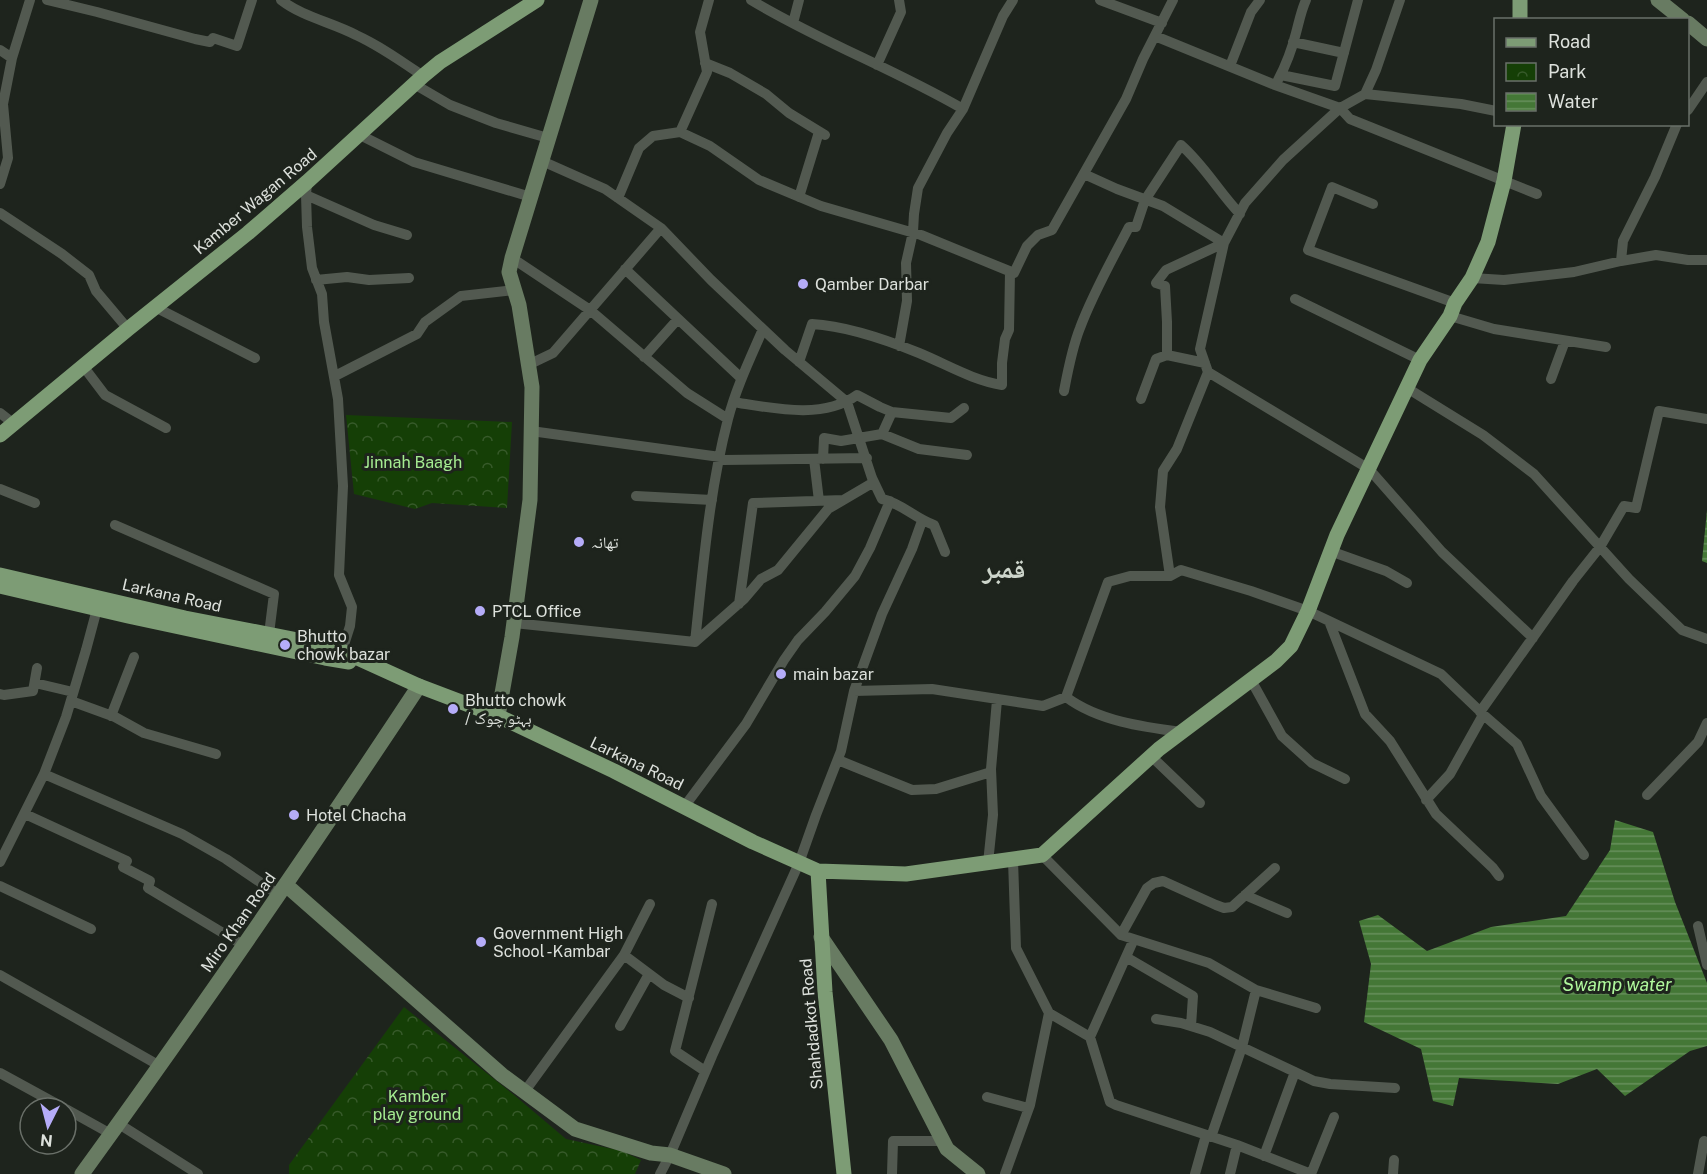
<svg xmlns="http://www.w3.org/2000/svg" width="1707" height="1174" viewBox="0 0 1707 1174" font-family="'Public Sans','Noto Naskh Arabic',sans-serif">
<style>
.park{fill:url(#park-crowns)}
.water{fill:url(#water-rules)}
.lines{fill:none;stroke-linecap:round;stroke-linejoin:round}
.street{stroke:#525950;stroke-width:10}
.secondary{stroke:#687b62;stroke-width:15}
.primary{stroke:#7d9c75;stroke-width:15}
.poi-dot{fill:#b5acf8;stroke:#1e241d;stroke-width:2}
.labels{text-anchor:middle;stroke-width:6;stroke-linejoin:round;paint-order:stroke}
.street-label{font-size:16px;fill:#dde1dc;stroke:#1e241d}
.poi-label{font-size:16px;fill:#dde1dc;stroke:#1e241d;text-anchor:start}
.park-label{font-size:16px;fill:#a5ec91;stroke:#1e241d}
.water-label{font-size:18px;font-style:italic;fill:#b0f89d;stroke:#1e241d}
.town-label{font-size:28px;font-weight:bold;fill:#cdd5cb;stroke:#1e241d}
</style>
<defs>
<pattern id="park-crowns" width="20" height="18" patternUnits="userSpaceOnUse" patternTransform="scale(1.5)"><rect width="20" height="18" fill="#153f06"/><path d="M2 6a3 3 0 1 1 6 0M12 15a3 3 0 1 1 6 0" fill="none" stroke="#375a2a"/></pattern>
<pattern id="water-rules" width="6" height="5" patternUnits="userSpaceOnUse" patternTransform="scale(1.5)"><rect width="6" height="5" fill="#447736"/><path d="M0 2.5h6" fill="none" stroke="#67905c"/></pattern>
</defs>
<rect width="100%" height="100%" fill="#1e241d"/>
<path class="park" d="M346 415 512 422 507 508 432 503 415 509 354 494Z
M404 1007 514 1095 566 1139 622 1151 641 1160 635 1174H289V1165Z"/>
<path class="water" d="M1707 510V563L1702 561Z
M1615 820 1653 832 1675 902 1707 983V1046L1690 1051 1625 1096 1597 1069 1558 1084 1459 1078 1453 1106 1433 1101 1421 1049 1364 1022 1371 964 1359 921 1378 915 1427 951 1491 927 1566 916 1610 850Z"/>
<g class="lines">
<path class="street" d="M47 0 97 12 195 39 210 42 213 38 237 46 252 0
M281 0C303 17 331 22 356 35 380 46 401 61 423 76
M751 0C819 41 894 69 963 109
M1100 0 1162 23
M793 23 799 0
M1155 36 1275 85 1340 108 1350 119 1537 194
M1293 42 1344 53
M0 50 12 58
M705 63 730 73 766 94 789 113 825 135
M877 65 901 12 899 0
M1230 66 1251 12 1260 0
M1281 75 1335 86 1358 0
M1278 80C1286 65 1292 49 1296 33 1299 22 1301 11 1306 0
M414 84 450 105 496 123 548 138
M1365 94 1376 70 1400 0
M1688 110 1707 82
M680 132 707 72 700 32 709 0
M358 134 414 162 531 197
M542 161 605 189 661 228 711 280 785 350 847 402 872 478 882 499C901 503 916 519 934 525L945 552
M1084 174 1117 189 1163 206 1224 243 1166 270 1156 283 1165 286 1167 322V355
M307 182 306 195 307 227 312 268 322 294 324 322 338 399 343 486 339 575 352 607 350 626 342 651
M0 184 8 158 3 104 12 58 30 0
M306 195 374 225 407 235
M799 197 819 132
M618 198 639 148 653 136 680 132 710 146 759 180 821 206 921 235 1014 273 1027 246 1038 235 1052 230 1126 99 1143 59 1173 0
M1373 204 1332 187 1308 250 1455 303
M0 213 62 254 89 275 96 291 128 329
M512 258 590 310 687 393 728 419
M1621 261 1623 241 1655 177 1677 124
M625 269 741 378
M1472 278 1504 280 1574 272 1621 261 1656 255 1688 260H1707
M316 280 347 277 369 280 409 278
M1295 299 1420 360
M155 307 255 358
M1450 316 1494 329 1606 347
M899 346 907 301 906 263 913 232 914 214 918 188 947 133 963 109 1003 16 1013 0
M644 357 678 319
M799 362 812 324C847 326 887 340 919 353 948 365 972 380 1002 385V363L1005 339 1009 330 1010 272
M528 365 553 353 661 228
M83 366 105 395 166 428
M1208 372 1369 469 1442 552 1533 638
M335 376 417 334 425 322 461 296 515 290
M1551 379 1565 341
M1407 388 1483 435 1534 474 1629 579 1682 630 1707 639
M1064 391C1068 370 1072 348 1080 328 1093 293 1112 260 1129 227H1136L1145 200 1181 145C1204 165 1219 192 1240 214
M1141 399 1156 359 1167 355 1205 363
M733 402C772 408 823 420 857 395L880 407 892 412 951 418 964 408
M0 413 14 424
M531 431 720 457 723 460 867 458
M882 434 892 412
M814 459 819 501
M823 459 824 438 841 441 882 434 919 449 967 455
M0 489 35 503
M636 496 712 500
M115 525 274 594 269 634
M1330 551 1386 571 1407 583
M1170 576 1160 507 1163 471 1177 449 1208 372 1200 349 1224 243 1245 203 1283 160 1340 108 1365 94 1461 104 1496 111
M739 604 753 503 843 500
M1329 621 1365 714 1390 741 1436 814 1493 868 1499 876
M514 623 695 642 744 599 761 579 778 570 828 509 874 482
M695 642C703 568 709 492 728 419 736 388 750 359 763 329
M1251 680 1282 736 1312 763 1345 779
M35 683 73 692
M854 691 932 689 1043 706 1066 697 1108 582 1130 576H1170L1181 570 1251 591 1308 611 1441 674 1486 717 1517 744 1541 796 1584 855
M0 694 4 695 33 691 37 668
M1066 697C1098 721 1143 727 1182 732
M71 701 115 717 144 733 216 754
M1480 712 1573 581 1600 547 1624 506 1636 508 1659 411 1707 419
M111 716 134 657
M1151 756 1200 803
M838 760 912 790 936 789 991 772
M44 774 182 834 226 859 279 895
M1647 795 1698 742 1707 723
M1426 800 1450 774 1483 715
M684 807 746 724 784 660 798 640 825 612 855 576 870 548 890 501
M25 814 127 861 123 867 150 881 148 888 243 945
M1042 855 1121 935 1209 963 1256 990 1316 1008
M1013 860 1016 948 1049 1013 1090 1037 1110 1102 1116 1105 1237 1145 1311 1174
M0 862 44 774 66 717 86 650 97 609
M988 863 993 815 991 769 997 700
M0 886 91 929
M1245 895 1287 913
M1698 926 1707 965
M1121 935 1147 888 1154 883 1163 881 1216 905 1224 908 1232 907 1275 868
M624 955 664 985 689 998
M1126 957 1193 996 1191 1026
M0 975 160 1066
M1156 1019 1181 1023 1210 1032 1314 1081 1330 1084 1395 1088
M620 1026 649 974
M1090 1037 1134 939
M705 1071 675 1051 712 904
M0 1073 64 1108
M525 1091 624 955 650 904
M987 1097 1028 1108
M66 1109 111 1134
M119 1124 198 1174
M1211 1137 1242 1047 1256 990
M1264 1156 1295 1072
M660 1174 670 1155 712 1056 799 863 816 815 841 751 854 691 882 614 912 549 922 521
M892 1174 893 1141H943
M1005 1174 1030 1105 1049 1013
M1195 1174 1206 1135
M1230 1174 1237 1145
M1311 1174 1334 1117
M1393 1174 1394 1160
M1698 1174 1704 1141"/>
<path class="secondary" d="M1658 0 1683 20
M1688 23 1707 39
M498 716 512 637 530 500 532 387 519 305 509 272 512 258 591 0
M286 885 502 1075 575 1129 651 1153 670 1155 724 1174
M821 937 891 1040 947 1149 978 1174
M82 1174C198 1014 310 851 419 686"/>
<path class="primary" d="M1520 20V0
M0 435 128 329 248 233 307 182 423 76 440 62 537 0
M0 575 185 618 323 645 342 651 419 686 498 716 614 771 753 842 818 871 906 874 1042 855 1159 749 1276 661 1291 646 1308 611 1337 535 1420 360 1450 316 1455 303 1472 278 1488 242 1504 181 1514 124
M0 586 128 616 325 658 349 662
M818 871 825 992 844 1174"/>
</g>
<g class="poi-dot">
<circle cx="803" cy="284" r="6"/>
<circle cx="579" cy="542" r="6"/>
<circle cx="480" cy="611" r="6"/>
<circle cx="285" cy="645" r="6"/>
<circle cx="781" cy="674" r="6"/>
<circle cx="453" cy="709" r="6"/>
<circle cx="294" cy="815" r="6"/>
<circle cx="481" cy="942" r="6"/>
</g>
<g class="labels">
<g class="street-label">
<text transform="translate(255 201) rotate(-40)" y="6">Kamber Wagan Road</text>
<text transform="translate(172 595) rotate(13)" y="6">Larkana Road</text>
<text transform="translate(637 763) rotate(26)" y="6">Larkana Road</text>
<text transform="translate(238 922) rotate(-55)" y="6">Miro Khan Road</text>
<text transform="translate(811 1024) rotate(-95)" y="6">Shahdadkot Road</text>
</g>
<g class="poi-label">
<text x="815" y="290">Qamber Darbar</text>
<text x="591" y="548">تھانہ</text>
<text x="492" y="617">PTCL Office</text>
<text x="297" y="642">Bhutto<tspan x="297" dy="18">chowk bazar</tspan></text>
<text x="793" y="680">main bazar</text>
<text x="465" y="706">Bhutto chowk<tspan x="465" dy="18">/ بہٹو چوک</tspan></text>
<text x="306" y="821">Hotel Chacha</text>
<text x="493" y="939">Government High<tspan x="493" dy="18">School -Kambar</tspan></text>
</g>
<g class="park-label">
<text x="413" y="468">Jinnah Baagh</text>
<text x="417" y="1102">Kamber<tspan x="417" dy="18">play ground</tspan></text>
</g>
<g class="water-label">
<text x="1617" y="991">Swamp water</text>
</g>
<g class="town-label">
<text x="1004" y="578">قمبر</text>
</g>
</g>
<rect x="1494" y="18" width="195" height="108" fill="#1e241d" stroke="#6a7069" stroke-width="1.5"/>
<rect x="1506" y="38" width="30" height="9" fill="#7d9c75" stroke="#6a7069" stroke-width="1.5"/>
<text x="1548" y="48" font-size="18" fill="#dde1dc">Road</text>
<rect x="1506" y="63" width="30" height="18" fill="url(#park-crowns)" stroke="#6a7069" stroke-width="1.5"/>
<text x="1548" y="78" font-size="18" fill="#dde1dc">Park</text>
<rect x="1506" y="93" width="30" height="18" fill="url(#water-rules)" stroke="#6a7069" stroke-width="1.5"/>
<text x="1548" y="108" font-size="18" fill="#dde1dc">Water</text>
<g transform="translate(48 1126) rotate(186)"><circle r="28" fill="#1e241d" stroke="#6a7069" stroke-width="1.5"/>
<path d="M0-4.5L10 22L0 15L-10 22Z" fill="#b5acf8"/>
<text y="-9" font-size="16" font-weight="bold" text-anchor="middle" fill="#dde1dc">N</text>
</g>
</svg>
